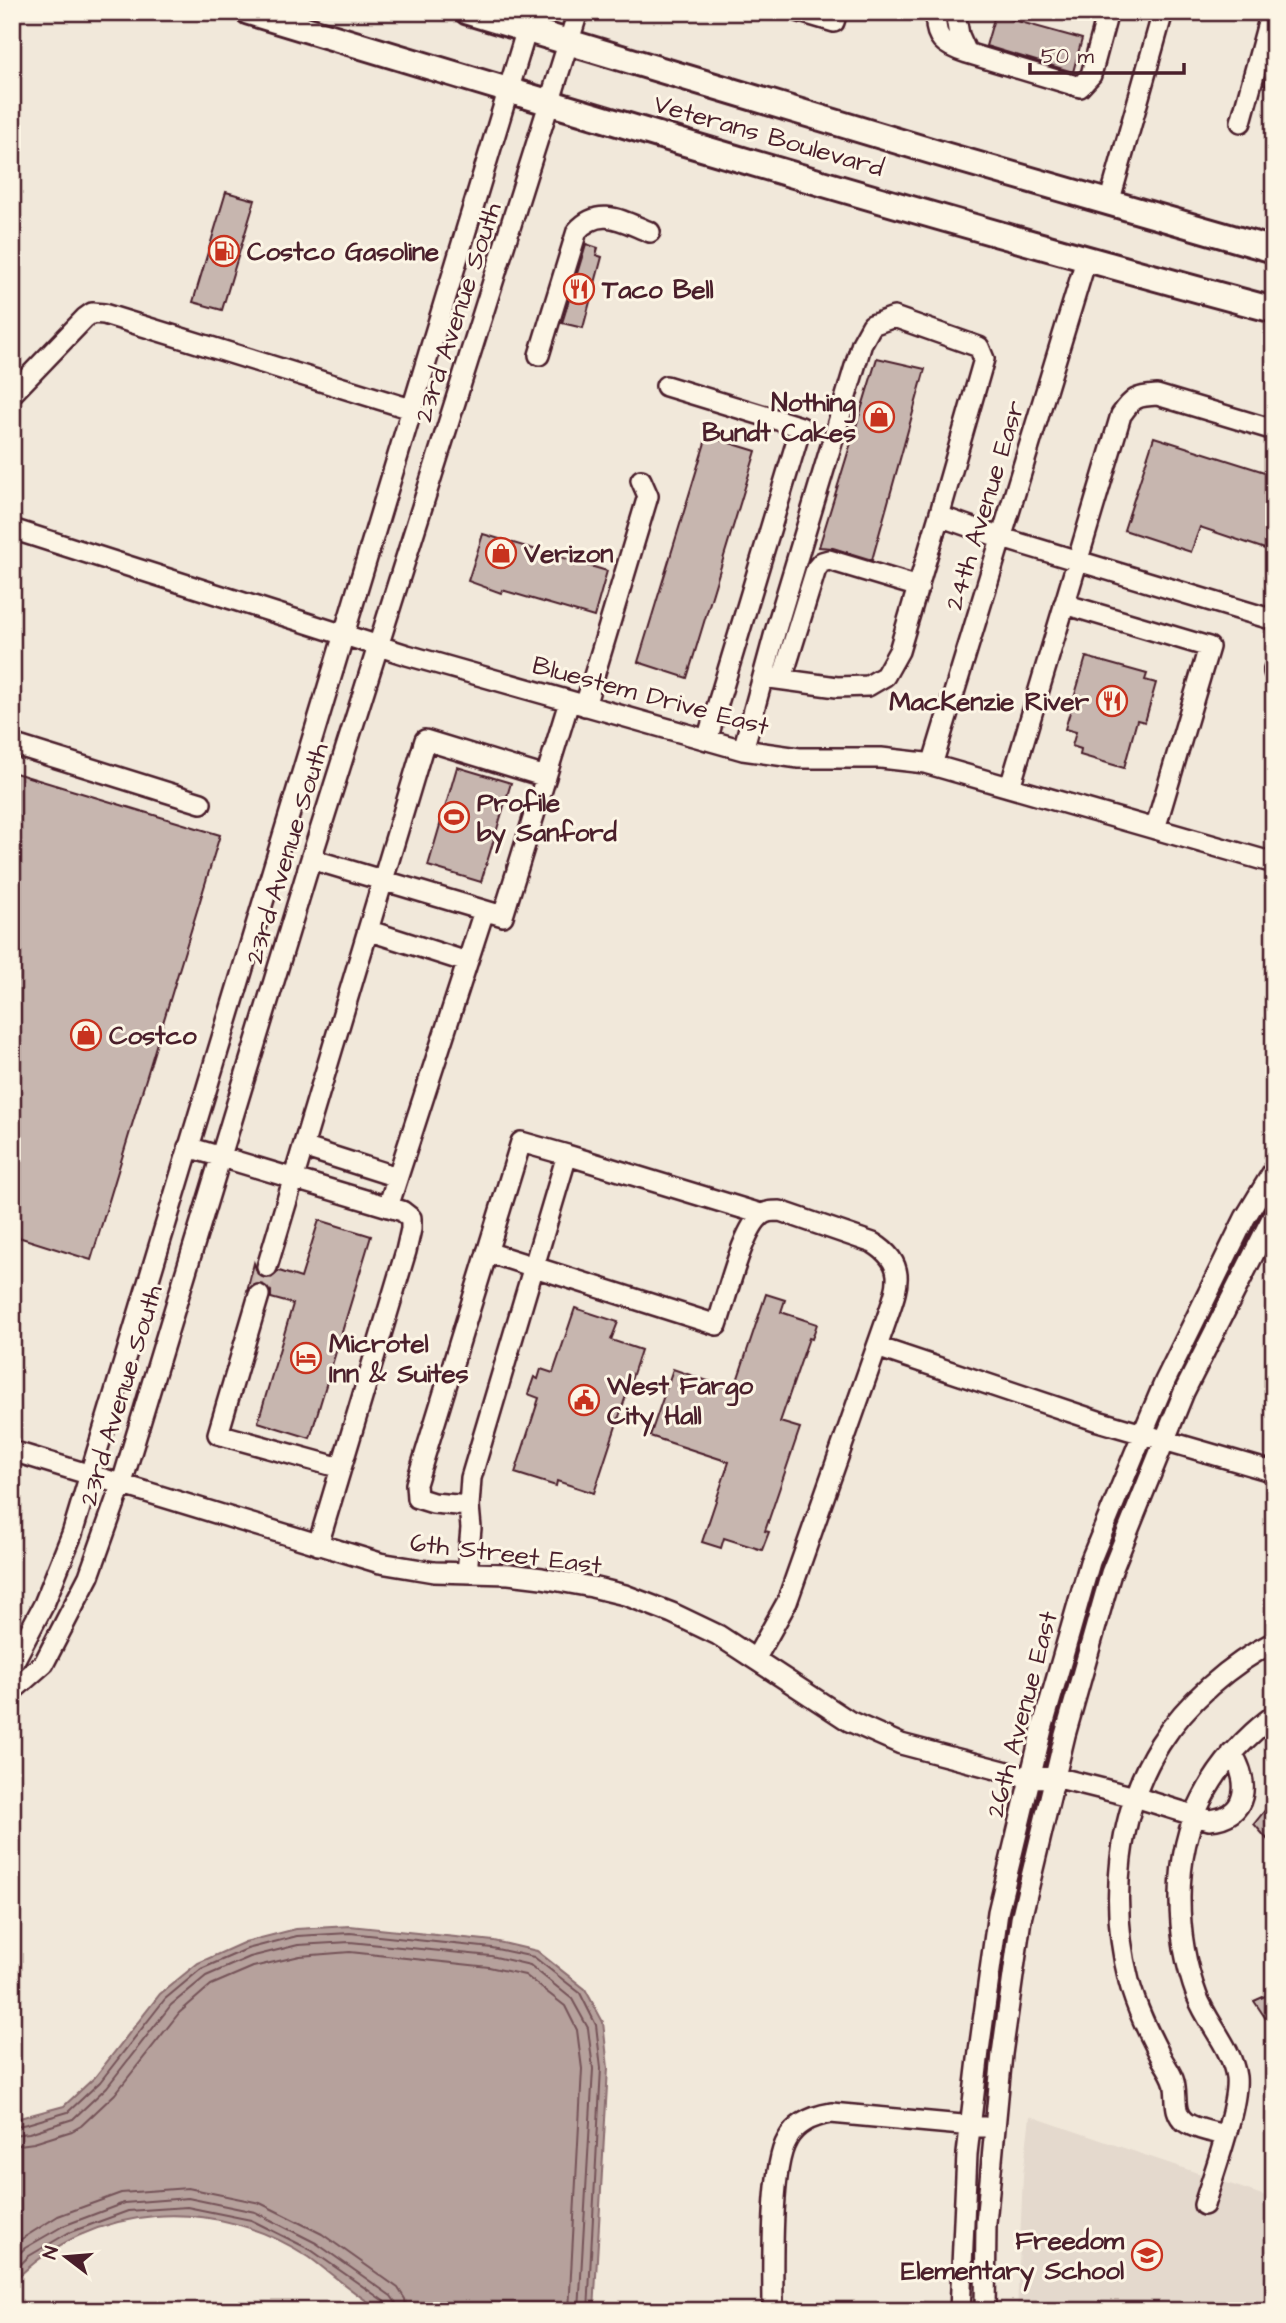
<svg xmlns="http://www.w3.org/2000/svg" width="1286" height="2323" viewBox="0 0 1286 2323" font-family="'Architects Daughter',sans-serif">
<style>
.built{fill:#e4d9cd}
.water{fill:#b6a19c;stroke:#8b6d6f;stroke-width:2}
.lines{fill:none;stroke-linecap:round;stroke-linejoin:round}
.shore{stroke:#755358;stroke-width:2}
.building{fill:#c7b6af;stroke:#4a1f2b;stroke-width:2}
.minor-tunnel{stroke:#d0c0b7;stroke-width:19;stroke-dasharray:19 10;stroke-linecap:butt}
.minor-casing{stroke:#4a1f2b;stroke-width:24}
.major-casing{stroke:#4a1f2b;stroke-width:30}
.minor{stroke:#fcf5e5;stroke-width:19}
.major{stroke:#fcf5e5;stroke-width:24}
.labels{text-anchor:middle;stroke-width:6;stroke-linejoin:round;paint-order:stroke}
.street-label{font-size:26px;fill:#4a1f2b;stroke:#fcf5e5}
.poi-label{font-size:26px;font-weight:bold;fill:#4a1f2b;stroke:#fcf5e5;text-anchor:start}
</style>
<rect width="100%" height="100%" fill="#f1e8da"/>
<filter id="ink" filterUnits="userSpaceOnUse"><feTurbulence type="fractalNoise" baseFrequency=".0143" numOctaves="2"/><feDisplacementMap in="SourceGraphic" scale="14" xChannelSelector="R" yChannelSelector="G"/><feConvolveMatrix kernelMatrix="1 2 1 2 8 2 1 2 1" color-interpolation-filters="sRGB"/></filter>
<g filter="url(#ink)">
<path class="built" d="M1030 2116 1274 2199V2311H1017L1023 2175Z"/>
<path class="water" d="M350 1926 494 1941 537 1951 585 1989 603 2022 608 2068 594 2311C546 2311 499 2311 451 2311 431 2311 407 2314 387 2311 370 2308 326 2269 309 2257 214 2195 92 2201 12 2283V2120L64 2106 95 2077 160 1994 198 1963 245 1942 296 1929Z"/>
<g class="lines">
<path class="shore" d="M12 2127 27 2124 68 2112 100 2082 165 1999 201 1969 247 1949 297 1936 350 1933 492 1948 534 1957 580 1993 596 2025 601 2068 588 2311
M12 2135 29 2133 73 2119 107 2087 171 2005 206 1976 250 1957 298 1945 350 1942 491 1956 530 1965 572 1999 588 2028 593 2069 579 2311
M12 2146 34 2143 72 2131 81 2126 115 2094 179 2013 211 1985 253 1967 300 1956 350 1952 489 1967 525 1975 565 2006 577 2030 582 2069 569 2311
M12 2245 58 2216 121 2193 188 2188 260 2203 322 2234 398 2288 405 2299 407 2311
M12 2260 25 2248 63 2226 124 2203 188 2198 255 2212 316 2243 391 2296 396 2303 397 2311
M12 2273 29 2256 68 2233 128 2211 187 2207 251 2220 311 2250 385 2302 388 2311"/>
</g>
<path class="building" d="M995 15 1082 39 1073 72 986 46Z
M1274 48V87L1264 84Z
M226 192 255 200 222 310 193 302Z
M586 244 598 248 596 255 602 257 583 328 562 323Z
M877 358 925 369 872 560 833 548 819 547Z
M707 436 756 451 687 678 638 662Z
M1154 437 1274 475V552L1200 527 1191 552 1124 530Z
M483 534 607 571 594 617 502 590 501 593 468 581Z
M1086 657 1147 674 1145 680 1156 683 1145 722 1137 720 1124 768 1080 755 1081 749 1072 746 1076 732 1065 729Z
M457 767 511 783 481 882 428 866Z
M12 772 220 835 91 1260 12 1235Z
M319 1220 371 1236 310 1438 258 1422 293 1304 271 1298V1291L263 1284 255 1283 247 1291 254 1263 258 1275 263 1278 270 1279 279 1271 301 1278Z
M766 1294 785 1300 781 1312 817 1324 812 1339 809 1338 780 1422 800 1428 765 1531 769 1532 762 1550 724 1538 721 1548 702 1542 729 1462 650 1436 673 1369 734 1390Z
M575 1308 618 1322 611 1340 641 1350 594 1493 557 1481 556 1486 515 1473 539 1398 528 1394 534 1377 538 1379 541 1369 553 1373Z
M1274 1799V1847L1254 1824Z
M1274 1992V2031L1254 2001Z"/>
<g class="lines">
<path class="minor-tunnel" d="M259 1295 267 1267"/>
<g class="minor-casing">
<path id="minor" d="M800 12 834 22 837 12
M937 12C932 38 945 46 967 53
M955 12 959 35 967 53 1080 87 1091 75 1108 12
M1241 122 1271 12
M1109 203 1163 12
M539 355 577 231C600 205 624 222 650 232
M666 386 801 427 707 740
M12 394 85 318 92 313 104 314 411 409
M12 529 407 655 743 750 799 758H881L925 763 1274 863
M1064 604 1209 647 1155 829
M1274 669V672
M763 677 837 687 868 686 885 676 899 651 939 516
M782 679 816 569 822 562 829 560 919 587
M585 706 648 496 641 480
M12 744 201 803
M743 750 776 629 862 343 872 325 894 317 979 347 984 359 939 516 1002 538 1274 620
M932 765 1086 260
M1010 787 1121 415C1133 398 1136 396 1157 395L1274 430
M311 859 503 916 569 702
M370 931 467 962
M188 1147 402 1211 411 1218V1229L406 1251 318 1545
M303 1147 397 1177
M388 1207 484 911
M487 1252 717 1325C726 1299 741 1235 759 1217 765 1211 772 1211 780 1211L873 1243C909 1265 897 1288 886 1321L787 1602 756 1658
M267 1267 425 740 546 777
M259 1295 218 1434 341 1468
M877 1347 1098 1421 1274 1472
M12 1451 380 1563 434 1572 509 1574 542 1578 592 1587 625 1595 672 1613 718 1635 849 1721 901 1744 1030 1778 1055 1777 1135 1797 1209 1820C1249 1817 1250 1782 1232 1753
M469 1506 433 1503 417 1498 416 1484 521 1142 567 1155
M467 1573 471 1528 469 1506 471 1478 567 1155 761 1214
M12 1665 44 1604 72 1534 532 12
M12 1691 44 1663 89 1576 121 1486 311 859 578 12
M1225 2135C1213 2132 1195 2129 1185 2122 1172 2112 1178 2096 1174 2082 1172 2074 1166 2066 1162 2059 1149 2034 1136 2008 1129 1981 1109 1904 1117 1812 1160 1744 1186 1703 1230 1664 1274 1642
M1204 2205C1213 2175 1239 2105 1236 2077 1232 2048 1207 2023 1197 1996 1175 1937 1172 1856 1202 1799 1219 1765 1244 1738 1274 1715
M773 2311C773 2274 770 2168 787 2140 796 2123 813 2116 831 2113L984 2127
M960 2311 967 2154 979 2051 998 1912 1042 1729 1090 1562 1143 1433 1165 1381 1245 1218 1274 1170
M985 2311 986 2223 1002 2054 1021 1919 1065 1735 1111 1573 1184 1392 1274 1214"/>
</g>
<g class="major-casing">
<path id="major" d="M249 12C589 115 930 218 1274 310
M468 12 941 154 1274 250"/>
</g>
<use href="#minor" class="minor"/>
<use href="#major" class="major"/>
</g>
</g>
<defs>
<g id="fuel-ring" transform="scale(1.575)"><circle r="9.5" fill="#fcf5e5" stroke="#c8321e" stroke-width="1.5"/><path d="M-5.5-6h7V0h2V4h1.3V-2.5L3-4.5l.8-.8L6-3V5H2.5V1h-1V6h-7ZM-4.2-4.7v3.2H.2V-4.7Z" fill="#c8321e"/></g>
<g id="restaurant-ring" transform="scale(1.575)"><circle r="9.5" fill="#fcf5e5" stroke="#c8321e" stroke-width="1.5"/><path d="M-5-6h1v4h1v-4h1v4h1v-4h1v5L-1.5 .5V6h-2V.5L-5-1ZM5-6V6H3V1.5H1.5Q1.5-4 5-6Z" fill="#c8321e"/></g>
<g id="shop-ring" transform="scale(1.575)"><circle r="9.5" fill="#fcf5e5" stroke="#c8321e" stroke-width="1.5"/><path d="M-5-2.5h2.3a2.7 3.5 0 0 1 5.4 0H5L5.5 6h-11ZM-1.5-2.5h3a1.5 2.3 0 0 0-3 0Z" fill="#c8321e"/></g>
<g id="stadium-ring" transform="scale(1.575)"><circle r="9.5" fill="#fcf5e5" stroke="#c8321e" stroke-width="1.5"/><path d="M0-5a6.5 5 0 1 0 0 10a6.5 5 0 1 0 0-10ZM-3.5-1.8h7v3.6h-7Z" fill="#c8321e"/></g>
<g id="hotel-ring" transform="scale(1.575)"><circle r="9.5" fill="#fcf5e5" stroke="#c8321e" stroke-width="1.5"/><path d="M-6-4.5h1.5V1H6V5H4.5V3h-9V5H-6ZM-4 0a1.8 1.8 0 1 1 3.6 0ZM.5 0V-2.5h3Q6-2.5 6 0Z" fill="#c8321e"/></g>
<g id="civic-ring" transform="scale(1.575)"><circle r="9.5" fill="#fcf5e5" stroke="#c8321e" stroke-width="1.5"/><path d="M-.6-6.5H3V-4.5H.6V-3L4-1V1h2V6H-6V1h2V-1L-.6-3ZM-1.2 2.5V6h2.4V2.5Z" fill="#c8321e"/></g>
<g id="school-ring" transform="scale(1.575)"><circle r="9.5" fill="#fcf5e5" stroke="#c8321e" stroke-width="1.5"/><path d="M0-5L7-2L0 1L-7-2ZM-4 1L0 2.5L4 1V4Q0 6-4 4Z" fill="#c8321e"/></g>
</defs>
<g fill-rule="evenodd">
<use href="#fuel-ring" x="224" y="251"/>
<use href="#restaurant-ring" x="579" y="289"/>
<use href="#shop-ring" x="879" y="417"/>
<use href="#shop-ring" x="501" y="553"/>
<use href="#restaurant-ring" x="1112" y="701"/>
<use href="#stadium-ring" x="454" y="817"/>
<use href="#shop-ring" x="86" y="1035"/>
<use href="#hotel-ring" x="306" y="1358"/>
<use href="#civic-ring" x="584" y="1400"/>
<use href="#school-ring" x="1147" y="2255"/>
</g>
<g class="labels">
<g class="street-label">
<text transform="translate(769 135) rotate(16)" y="9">Veterans Boulevard</text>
<text transform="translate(457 312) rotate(-72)" y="9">23rd Avenue South</text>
<text transform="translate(984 505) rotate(-73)" y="9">24th Avenue Easr</text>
<text transform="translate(651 695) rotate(15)" y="9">Bluestem Drive East</text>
<text transform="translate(286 853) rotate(-73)" y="9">23rd Avenue South</text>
<text transform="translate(120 1395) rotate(-73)" y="9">23rd Avenue South</text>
<text transform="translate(506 1553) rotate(7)" y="9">6th Street East</text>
<text transform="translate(1021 1714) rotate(-75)" y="9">26th Avenue East</text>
</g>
<g class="poi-label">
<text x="247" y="260">Costco Gasoline</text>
<text x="602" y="298">Taco Bell</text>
<text x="856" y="411" text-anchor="end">Nothing<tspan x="856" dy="30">Bundt Cakes</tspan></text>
<text x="524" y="562">Verizon</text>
<text x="1089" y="710" text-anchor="end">MacKenzie River</text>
<text x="477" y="811">Profile<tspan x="477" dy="30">by Sanford</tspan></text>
<text x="109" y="1044">Costco</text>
<text x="329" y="1352">Microtel<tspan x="329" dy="30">Inn &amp; Suites</tspan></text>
<text x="607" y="1394">West Fargo<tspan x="607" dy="30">City Hall</tspan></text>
<text x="1124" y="2249" text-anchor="end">Freedom<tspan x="1124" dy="30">Elementary School</tspan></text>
</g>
</g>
<rect width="1286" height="2323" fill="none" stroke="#fcf5e5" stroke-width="42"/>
<rect x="21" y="21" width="1244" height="2281" fill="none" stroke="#4a1f2b" stroke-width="2.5" filter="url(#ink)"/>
<g transform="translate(66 2257) rotate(286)" stroke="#fcf5e5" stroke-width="5" paint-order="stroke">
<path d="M0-5L12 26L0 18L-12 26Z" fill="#4a1f2b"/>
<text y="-10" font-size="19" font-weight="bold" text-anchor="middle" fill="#4a1f2b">N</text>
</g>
<path d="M1030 63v10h154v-10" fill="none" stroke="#4a1f2b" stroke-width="3.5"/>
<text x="1041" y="63" font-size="21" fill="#4a1f2b" stroke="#fcf5e5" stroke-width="5" paint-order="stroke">50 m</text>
</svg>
